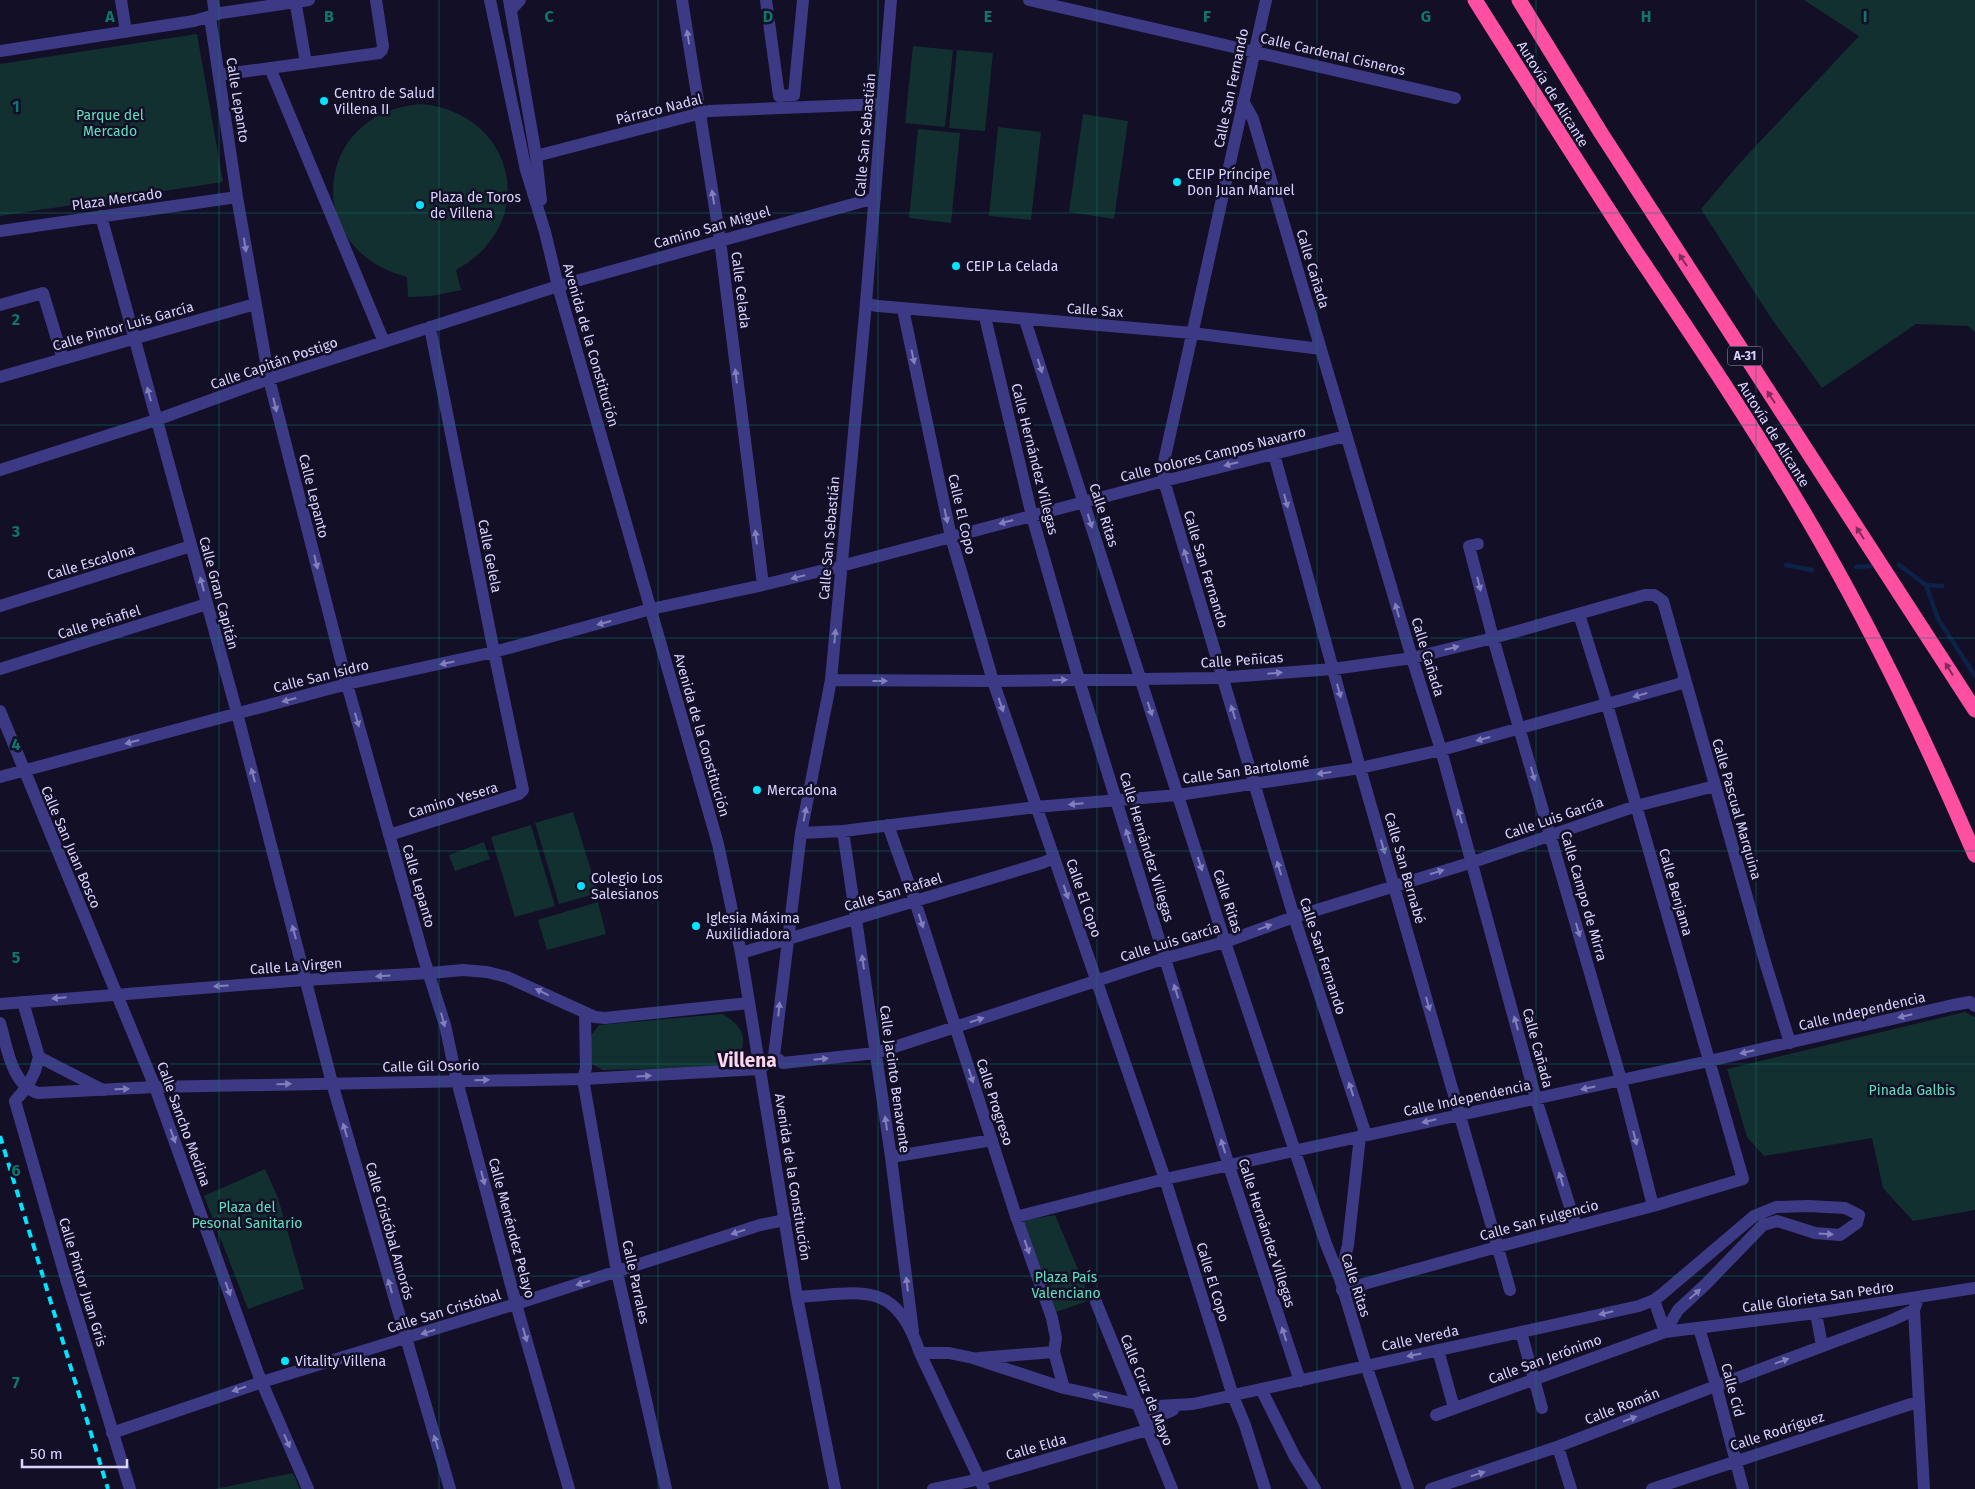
<svg xmlns="http://www.w3.org/2000/svg" width="1975" height="1489" viewBox="0 0 1975 1489" font-family="'Fira Sans',sans-serif">
<style>
.green{fill:#12302f}
.lines{fill:none;stroke-linecap:round;stroke-linejoin:round}
.stream{stroke:#0c2248;stroke-width:4.5}
.pedestrian{stroke:#3d3a85;stroke-width:12}
.minor{stroke:#3d3a85;stroke-width:12}
.tertiary{stroke:#3d3a85;stroke-width:12}
.motorway{stroke:#ff4fa3;stroke-width:15}
.rail{stroke:#00e5ff;stroke-width:4;stroke-dasharray:8 6;stroke-linecap:butt}
.oneway{fill:#837fbc}
.oneway2{fill:#7d2c5e}
.grid{fill:none;stroke:#0f766e;stroke-width:1;stroke-opacity:0.55}
.poi-dot{fill:#00e5ff;stroke:#130f26;stroke-width:2}
.labels{text-anchor:middle;stroke-width:5;stroke-linejoin:round;paint-order:stroke}
.shield{fill:#130f26;stroke:#9e99be;stroke-width:1}
.shield-label{font-size:12px;font-weight:bold;fill:#d9d4ff}
.street-label{font-size:14px;fill:#d9d4ff;stroke:#130f26}
.poi-label{font-size:14px;fill:#d9d4ff;stroke:#130f26;text-anchor:start}
.park-label{font-size:14px;fill:#5fe0c0;stroke:#130f26}
.district-label{font-size:19px;font-weight:bold;fill:#ffd6f0;stroke:#130f26}
.grid-label{font-size:16px;text-anchor:middle;font-weight:bold;fill:#0f766e;stroke:#130f26;stroke-width:5;stroke-linejoin:round;paint-order:stroke}
</style>
<rect width="100%" height="100%" fill="#130f26"/>
<path class="green" d="M1804 0H1975V332L1968 326 1916 324 1822 388 1771 318 1701 209 1739 164 1859 36Z
M197 34 223 182 0 216V64Z
M913 46 953 50 945 127 905 123Z
M957 50 993 53 985 131 949 128Z
M421 104C517 113 540 224 456 270L461 290 432 296 408 297 407 277C301 250 312 112 421 104Z
M1083 114 1128 121 1114 219 1069 212Z
M998 127 1041 132 1031 220 989 216Z
M918 129 960 133 951 223 909 218Z
M573 812 598 893 559 904 535 823Z
M531 825 555 906 515 917 491 837Z
M484 842 490 859 455 871 449 855Z
M598 902 606 934 547 950 538 920Z
M1965 1012 1975 1017V1210L1913 1221 1883 1188 1872 1138 1764 1156 1747 1137 1727 1069Z
M722 1014C747 1027 750 1046 730 1067L603 1070 592 1064 589 1038 599 1025Z
M265 1169 278 1198 304 1289 248 1309 204 1196Z
M1055 1215 1091 1300 1056 1312 1024 1220Z
M293 1473 300 1489H215Z"/>
<g class="lines">
<path class="stream" d="M1786 565 1812 570
M1899 565 1926 585 1942 586
M1856 567 1870 566
M1926 585 1938 619 1975 676"/>
<path class="pedestrian" d="M766 0 779 96 794 95 803 0
M0 606 191 546"/>
<path class="minor" d="M121 0 126 32
M213 0 215 15
M295 0 306 63
M682 0 720 240 763 585
M1029 0 1455 98
M1266 0 1163 466 1164 481 1294 917 1366 1135
M511 10 520 0
M210 17 237 197 269 379 347 684 424 959 445 1025 457 1081 516 1304 569 1489
M0 51 194 21 221 13 309 0
M270 68 384 342
M219 75 379 53 382 50 383 46 376 0
M1243 101 1253 119 1412 658 1441 750 1536 1099 1576 1226
M536 156 709 111 882 104
M101 216 237 713 332 1083 450 1489
M0 231 237 197
M866 304 878 306 1192 333 1321 349
M0 305 43 293 63 359
M903 309 951 537 993 681 1165 1179 1233 1396 1245 1425 1265 1489
M985 317 1032 516 1079 680 1229 1166 1300 1381
M1025 320 1225 942 1326 1244 1340 1279 1366 1365 1408 1489
M0 377 255 304
M1274 454 1360 768 1510 1290
M0 470 156 420 269 379 558 286 875 198
M1478 544 1469 546 1493 638 1621 1080 1653 1206
M0 669 207 604
M831 680 993 681 1216 678 1333 669 1412 658 1493 638 1645 595H1654L1663 601 1766 965 1790 1043
M0 711 155 1087 259 1376 308 1489
M0 777 347 684 494 652 651 609 763 585 841 566 1164 481 1346 436
M888 825 915 901 1015 1213 1052 1318 1056 1338 1054 1352 1064 1388
M843 831 891 1157 913 1332
M801 833 843 831 1036 807 1178 795 1360 768 1441 750 1679 684 1685 679
M389 835 519 794 523 790 494 652 430 327
M741 953 1042 863 1054 858
M23 1002 39 1057 35 1071 27 1087 15 1101 66 1279 130 1489
M585 1014 586 1068 583 1079 617 1272 666 1489
M774 1056 783 1063 876 1053 1166 958 1225 942 1294 917 1473 862 1636 806 1715 786
M39 1057 103 1090
M760 1069 774 1056 801 833 831 680 865 314 891 0
M891 1157 992 1140
M1016 1217 1165 1179 1709 1061 1953 1005 1970 1002 1975 1006
M1340 1279 1348 1245 1360 1136
M1342 1290 1497 1247 1653 1206 1743 1179 1607 704 1579 614
M797 1297C863 1293 895 1279 920 1353L984 1489
M1654 1300 1665 1332
M1096 1302 1172 1489
M1914 1310 1919 1403
M1816 1313 1822 1346
M1699 1328 1716 1385 1743 1489
M1521 1332 1542 1408
M1438 1350 1454 1408
M920 1353H949L973 1358 1064 1388 1137 1404 1158 1406 1193 1404 1639 1306 1654 1300 1661 1295 1754 1216 1776 1207 1808 1206 1845 1208 1859 1215 1857 1223 1840 1235 1815 1233 1777 1221 1763 1225 1707 1283 1678 1310 1665 1332
M979 1358 1054 1352
M1261 1389 1295 1457 1315 1489
M1436 1415 1665 1332 1816 1313 1975 1288
M112 1433 262 1382 516 1304 760 1225 785 1220
M1558 1447 1571 1489
M933 1489 980 1479 1147 1430 1150 1420 1173 1410
M1431 1489 1554 1448 1713 1387 1890 1321 1914 1310 1918 1298
M1652 1489 1911 1404 1919 1403 1924 1489"/>
<path class="tertiary" d="M490 0 526 170 545 232 558 286 718 844 741 953 797 1297 835 1489
M509 0 536 156 541 200
M0 1004 304 980 430 973 463 970 487 972 507 977 595 1017 605 1018 749 1003
M0 1023C7 1046 11 1085 38 1093L155 1087 583 1079 760 1069"/>
<path class="motorway" d="M1475 0C1528 84 1581 168 1636 252 1700 347 1764 442 1821 542 1879 643 1929 748 1975 855
M1519 0 1601 133 1975 710"/>
<path class="rail" d="M0 1136 108 1489"/>
</g>
<defs><path id="oneway-solid" d="M-6-.8H1V-3.2L6.5 0L1 3.2V.8H-6Z" transform="scale(1.25)"/></defs>
<g class="oneway">
<use href="#oneway-solid" transform="translate(688 37) rotate(-99)"/>
<use href="#oneway-solid" transform="translate(713 197) rotate(-99)"/>
<use href="#oneway-solid" transform="translate(245 245) rotate(81)"/>
<use href="#oneway-solid" transform="translate(913 357) rotate(78)"/>
<use href="#oneway-solid" transform="translate(1040 366) rotate(72)"/>
<use href="#oneway-solid" transform="translate(736 376) rotate(-97)"/>
<use href="#oneway-solid" transform="translate(149 394) rotate(-105)"/>
<use href="#oneway-solid" transform="translate(275 405) rotate(76)"/>
<use href="#oneway-solid" transform="translate(1231 464) rotate(166)"/>
<use href="#oneway-solid" transform="translate(1286 501) rotate(75)"/>
<use href="#oneway-solid" transform="translate(946 516) rotate(78)"/>
<use href="#oneway-solid" transform="translate(1090 521) rotate(72)"/>
<use href="#oneway-solid" transform="translate(1006 522) rotate(165)"/>
<use href="#oneway-solid" transform="translate(756 537) rotate(-97)"/>
<use href="#oneway-solid" transform="translate(1186 556) rotate(-107)"/>
<use href="#oneway-solid" transform="translate(316 562) rotate(76)"/>
<use href="#oneway-solid" transform="translate(798 577) rotate(166)"/>
<use href="#oneway-solid" transform="translate(202 584) rotate(-105)"/>
<use href="#oneway-solid" transform="translate(1479 584) rotate(76)"/>
<use href="#oneway-solid" transform="translate(1397 610) rotate(-106)"/>
<use href="#oneway-solid" transform="translate(604 623) rotate(165)"/>
<use href="#oneway-solid" transform="translate(835 636) rotate(-85)"/>
<use href="#oneway-solid" transform="translate(1452 648) rotate(-14)"/>
<use href="#oneway-solid" transform="translate(447 663) rotate(168)"/>
<use href="#oneway-solid" transform="translate(1275 673) rotate(-5)"/>
<use href="#oneway-solid" transform="translate(1060 680) rotate(-1)"/>
<use href="#oneway-solid" transform="translate(880 681)"/>
<use href="#oneway-solid" transform="translate(1339 691) rotate(75)"/>
<use href="#oneway-solid" transform="translate(1640 695) rotate(164)"/>
<use href="#oneway-solid" transform="translate(289 700) rotate(165)"/>
<use href="#oneway-solid" transform="translate(1001 705) rotate(71)"/>
<use href="#oneway-solid" transform="translate(1150 709) rotate(72)"/>
<use href="#oneway-solid" transform="translate(1233 712) rotate(-107)"/>
<use href="#oneway-solid" transform="translate(357 720) rotate(74)"/>
<use href="#oneway-solid" transform="translate(1483 739) rotate(165)"/>
<use href="#oneway-solid" transform="translate(132 742) rotate(165)"/>
<use href="#oneway-solid" transform="translate(1324 773) rotate(172)"/>
<use href="#oneway-solid" transform="translate(1533 774) rotate(74)"/>
<use href="#oneway-solid" transform="translate(253 775) rotate(-105)"/>
<use href="#oneway-solid" transform="translate(1076 804) rotate(175)"/>
<use href="#oneway-solid" transform="translate(805 814) rotate(-79)"/>
<use href="#oneway-solid" transform="translate(1460 816) rotate(-106)"/>
<use href="#oneway-solid" transform="translate(1128 836) rotate(-108)"/>
<use href="#oneway-solid" transform="translate(1383 847) rotate(74)"/>
<use href="#oneway-solid" transform="translate(1200 864) rotate(72)"/>
<use href="#oneway-solid" transform="translate(1279 868) rotate(-107)"/>
<use href="#oneway-solid" transform="translate(1437 872) rotate(-17)"/>
<use href="#oneway-solid" transform="translate(1066 892) rotate(71)"/>
<use href="#oneway-solid" transform="translate(921 921) rotate(72)"/>
<use href="#oneway-solid" transform="translate(1265 927) rotate(-20)"/>
<use href="#oneway-solid" transform="translate(1578 930) rotate(74)"/>
<use href="#oneway-solid" transform="translate(294 932) rotate(-105)"/>
<use href="#oneway-solid" transform="translate(863 962) rotate(-98)"/>
<use href="#oneway-solid" transform="translate(383 976) rotate(177)"/>
<use href="#oneway-solid" transform="translate(221 986) rotate(176)"/>
<use href="#oneway-solid" transform="translate(1176 991) rotate(-107)"/>
<use href="#oneway-solid" transform="translate(542 992) rotate(-153)"/>
<use href="#oneway-solid" transform="translate(59 998) rotate(175)"/>
<use href="#oneway-solid" transform="translate(1428 1004) rotate(74)"/>
<use href="#oneway-solid" transform="translate(779 1009) rotate(-84)"/>
<use href="#oneway-solid" transform="translate(1905 1016) rotate(167)"/>
<use href="#oneway-solid" transform="translate(443 1020) rotate(75)"/>
<use href="#oneway-solid" transform="translate(977 1020) rotate(-18)"/>
<use href="#oneway-solid" transform="translate(1516 1023) rotate(-105)"/>
<use href="#oneway-solid" transform="translate(1747 1052) rotate(167)"/>
<use href="#oneway-solid" transform="translate(821 1059) rotate(-6)"/>
<use href="#oneway-solid" transform="translate(644 1076) rotate(-3)"/>
<use href="#oneway-solid" transform="translate(971 1076) rotate(72)"/>
<use href="#oneway-solid" transform="translate(482 1080) rotate(-1)"/>
<use href="#oneway-solid" transform="translate(284 1084) rotate(-1)"/>
<use href="#oneway-solid" transform="translate(1588 1088) rotate(168)"/>
<use href="#oneway-solid" transform="translate(122 1089) rotate(-2)"/>
<use href="#oneway-solid" transform="translate(1351 1089) rotate(-108)"/>
<use href="#oneway-solid" transform="translate(1429 1121) rotate(167)"/>
<use href="#oneway-solid" transform="translate(886 1123) rotate(-98)"/>
<use href="#oneway-solid" transform="translate(345 1130) rotate(-106)"/>
<use href="#oneway-solid" transform="translate(173 1136) rotate(70)"/>
<use href="#oneway-solid" transform="translate(1635 1138) rotate(76)"/>
<use href="#oneway-solid" transform="translate(1223 1146) rotate(-107)"/>
<use href="#oneway-solid" transform="translate(483 1178) rotate(75)"/>
<use href="#oneway-solid" transform="translate(1561 1179) rotate(-107)"/>
<use href="#oneway-solid" transform="translate(738 1232) rotate(162)"/>
<use href="#oneway-solid" transform="translate(1826 1234) rotate(4)"/>
<use href="#oneway-solid" transform="translate(1027 1247) rotate(71)"/>
<use href="#oneway-solid" transform="translate(583 1283) rotate(162)"/>
<use href="#oneway-solid" transform="translate(907 1284) rotate(-97)"/>
<use href="#oneway-solid" transform="translate(390 1286) rotate(-106)"/>
<use href="#oneway-solid" transform="translate(228 1289) rotate(70)"/>
<use href="#oneway-solid" transform="translate(1695 1294) rotate(-42)"/>
<use href="#oneway-solid" transform="translate(1606 1313) rotate(167)"/>
<use href="#oneway-solid" transform="translate(428 1332) rotate(163)"/>
<use href="#oneway-solid" transform="translate(1284 1334) rotate(-108)"/>
<use href="#oneway-solid" transform="translate(525 1335) rotate(74)"/>
<use href="#oneway-solid" transform="translate(1414 1355) rotate(169)"/>
<use href="#oneway-solid" transform="translate(1782 1361) rotate(-20)"/>
<use href="#oneway-solid" transform="translate(239 1389) rotate(161)"/>
<use href="#oneway-solid" transform="translate(1100 1396) rotate(-168)"/>
<use href="#oneway-solid" transform="translate(1630 1419) rotate(-21)"/>
<use href="#oneway-solid" transform="translate(287 1441) rotate(67)"/>
<use href="#oneway-solid" transform="translate(436 1442) rotate(-107)"/>
<use href="#oneway-solid" transform="translate(1478 1474) rotate(-18)"/>
</g>
<g class="oneway2">
<use href="#oneway-solid" transform="translate(1683 260) rotate(-123)"/>
<use href="#oneway-solid" transform="translate(1771 397) rotate(-123)"/>
<use href="#oneway-solid" transform="translate(1860 533) rotate(-123)"/>
<use href="#oneway-solid" transform="translate(1949 669) rotate(-122)"/>
</g>
<path class="grid" d="M219 0V1489M439 0V1489M658 0V1489M878 0V1489M1097 0V1489M1317 0V1489M1536 0V1489M1756 0V1489M0 213H1975M0 425H1975M0 638H1975M0 851H1975M0 1064H1975M0 1276H1975"/>
<g class="poi-dot">
<circle cx="324" cy="101" r="5"/>
<circle cx="1177" cy="182" r="5"/>
<circle cx="420" cy="205" r="5"/>
<circle cx="956" cy="266" r="5"/>
<circle cx="757" cy="790" r="5"/>
<circle cx="581" cy="886" r="5"/>
<circle cx="696" cy="926" r="5"/>
<circle cx="285" cy="1361" r="5"/>
</g>
<g class="labels">
<rect class="shield" x="1727.5" y="346.5" width="35" height="19" rx="4"/>
<g class="shield-label">
<text x="1745" y="360">A-31</text>
</g>
<g class="street-label">
<text transform="translate(1333 54) rotate(13)" y="5">Calle Cardenal Cisneros</text>
<text transform="translate(1231 88) rotate(-78)" y="5">Calle San Fernando</text>
<text transform="translate(1553 94) rotate(58)" y="5">Autovía de Alicante</text>
<text transform="translate(238 100) rotate(81)" y="5">Calle Lepanto</text>
<text transform="translate(659 109) rotate(-14)" y="5">Párraco Nadal</text>
<text transform="translate(865 135) rotate(-85)" y="5">Calle San Sebastián</text>
<text transform="translate(117 199) rotate(-8)" y="5">Plaza Mercado</text>
<text transform="translate(712 227) rotate(-16)" y="5">Camino San Miguel</text>
<text transform="translate(1313 269) rotate(73)" y="5">Calle Cañada</text>
<text transform="translate(741 290) rotate(83)" y="5">Calle Celada</text>
<text transform="translate(1095 310) rotate(4)" y="5">Calle Sax</text>
<text transform="translate(123 326) rotate(-16)" y="5">Calle Pintor Luis García</text>
<text transform="translate(591 345) rotate(74)" y="5">Avenida de la Constitución</text>
<text transform="translate(274 363) rotate(-19)" y="5">Calle Capitán Postigo</text>
<text transform="translate(1774 434) rotate(58)" y="5">Autovía de Alicante</text>
<text transform="translate(1213 454) rotate(-14)" y="5">Calle Dolores Campos Navarro</text>
<text transform="translate(1035 459) rotate(76)" y="5">Calle Hernández Villegas</text>
<text transform="translate(314 496) rotate(76)" y="5">Calle Lepanto</text>
<text transform="translate(962 514) rotate(77)" y="5">Calle El Copo</text>
<text transform="translate(1104 515) rotate(72)" y="5">Calle Ritas</text>
<text transform="translate(829 538) rotate(-85)" y="5">Calle San Sebastián</text>
<text transform="translate(490 556) rotate(79)" y="5">Calle Gelela</text>
<text transform="translate(91 562) rotate(-17)" y="5">Calle Escalona</text>
<text transform="translate(1206 569) rotate(73)" y="5">Calle San Fernando</text>
<text transform="translate(219 593) rotate(75)" y="5">Calle Gran Capitán</text>
<text transform="translate(99 622) rotate(-17)" y="5">Calle Peñafiel</text>
<text transform="translate(1428 657) rotate(73)" y="5">Calle Cañada</text>
<text transform="translate(1242 660) rotate(-4)" y="5">Calle Peñicas</text>
<text transform="translate(321 676) rotate(-14)" y="5">Calle San Isidro</text>
<text transform="translate(702 735) rotate(74)" y="5">Avenida de la Constitución</text>
<text transform="translate(1246 770) rotate(-8)" y="5">Calle San Bartolomé</text>
<text transform="translate(453 800) rotate(-17)" y="5">Camino Yesera</text>
<text transform="translate(1737 809) rotate(74)" y="5">Calle Pascual Marquina</text>
<text transform="translate(1554 818) rotate(-19)" y="5">Calle Luis García</text>
<text transform="translate(71 847) rotate(67)" y="5">Calle San Juan Bosco</text>
<text transform="translate(1147 847) rotate(73)" y="5">Calle Hernández Villegas</text>
<text transform="translate(1405 868) rotate(74)" y="5">Calle San Bernabé</text>
<text transform="translate(419 886) rotate(74)" y="5">Calle Lepanto</text>
<text transform="translate(893 892) rotate(-17)" y="5">Calle San Rafael</text>
<text transform="translate(1676 892) rotate(74)" y="5">Calle Benjama</text>
<text transform="translate(1584 896) rotate(74)" y="5">Calle Campo de Mirra</text>
<text transform="translate(1084 898) rotate(71)" y="5">Calle El Copo</text>
<text transform="translate(1228 901) rotate(72)" y="5">Calle Ritas</text>
<text transform="translate(1170 942) rotate(-17)" y="5">Calle Luis García</text>
<text transform="translate(1323 956) rotate(72)" y="5">Calle San Fernando</text>
<text transform="translate(296 966) rotate(-4)" y="5">Calle La Virgen</text>
<text transform="translate(1862 1011) rotate(-13)" y="5">Calle Independencia</text>
<text transform="translate(1538 1048) rotate(75)" y="5">Calle Cañada</text>
<text transform="translate(431 1066) rotate(-1)" y="5">Calle Gil Osorio</text>
<text transform="translate(895 1079) rotate(82)" y="5">Calle Jacinto Benavente</text>
<text transform="translate(1467 1098) rotate(-12)" y="5">Calle Independencia</text>
<text transform="translate(995 1102) rotate(72)" y="5">Calle Progreso</text>
<text transform="translate(184 1124) rotate(70)" y="5">Calle Sancho Medina</text>
<text transform="translate(793 1177) rotate(81)" y="5">Avenida de la Constitución</text>
<text transform="translate(1539 1220) rotate(-15)" y="5">Calle San Fulgencio</text>
<text transform="translate(512 1228) rotate(75)" y="5">Calle Menéndez Pelayo</text>
<text transform="translate(390 1231) rotate(74)" y="5">Calle Cristóbal Amorós</text>
<text transform="translate(1267 1233) rotate(72)" y="5">Calle Hernández Villegas</text>
<text transform="translate(83 1282) rotate(73)" y="5">Calle Pintor Juan Gris</text>
<text transform="translate(636 1282) rotate(78)" y="5">Calle Parrales</text>
<text transform="translate(1213 1282) rotate(73)" y="5">Calle El Copo</text>
<text transform="translate(1356 1285) rotate(72)" y="5">Calle Ritas</text>
<text transform="translate(1818 1297) rotate(-8)" y="5">Calle Glorieta San Pedro</text>
<text transform="translate(444 1311) rotate(-17)" y="5">Calle San Cristóbal</text>
<text transform="translate(1420 1338) rotate(-12)" y="5">Calle Vereda</text>
<text transform="translate(1545 1359) rotate(-20)" y="5">Calle San Jerónimo</text>
<text transform="translate(1147 1390) rotate(68)" y="5">Calle Cruz de Mayo</text>
<text transform="translate(1733 1390) rotate(75)" y="5">Calle Cid</text>
<text transform="translate(1622 1406) rotate(-21)" y="5">Calle Román</text>
<text transform="translate(1777 1431) rotate(-18)" y="5">Calle Rodríguez</text>
<text transform="translate(1036 1447) rotate(-16)" y="5">Calle Elda</text>
</g>
<g class="poi-label">
<text x="334" y="98">Centro de Salud<tspan x="334" dy="16">Villena II</tspan></text>
<text x="1187" y="179">CEIP Príncipe<tspan x="1187" dy="16">Don Juan Manuel</tspan></text>
<text x="430" y="202">Plaza de Toros<tspan x="430" dy="16">de Villena</tspan></text>
<text x="966" y="271">CEIP La Celada</text>
<text x="767" y="795">Mercadona</text>
<text x="591" y="883">Colegio Los<tspan x="591" dy="16">Salesianos</tspan></text>
<text x="706" y="923">Iglesia Máxima<tspan x="706" dy="16">Auxilidiadora</tspan></text>
<text x="295" y="1366">Vitality Villena</text>
</g>
<g class="park-label">
<text x="110" y="120">Parque del<tspan x="110" dy="16">Mercado</tspan></text>
<text x="1912" y="1095">Pinada Galbis</text>
<text x="247" y="1212">Plaza del<tspan x="247" dy="16">Pesonal Sanitario</tspan></text>
<text x="1066" y="1282">Plaza País<tspan x="1066" dy="16">Valenciano</tspan></text>
</g>
<g class="district-label">
<text x="747" y="1067">Villena</text>
</g>
</g>
<g class="grid-label">
<text x="110" y="22">A</text>
<text x="329" y="22">B</text>
<text x="549" y="22">C</text>
<text x="768" y="22">D</text>
<text x="988" y="22">E</text>
<text x="1207" y="22">F</text>
<text x="1426" y="22">G</text>
<text x="1646" y="22">H</text>
<text x="1865" y="22">I</text>
<text x="16" y="112">1</text>
<text x="16" y="325">2</text>
<text x="16" y="537">3</text>
<text x="16" y="750">4</text>
<text x="16" y="963">5</text>
<text x="16" y="1176">6</text>
<text x="16" y="1388">7</text>
</g>
<path d="M22 1459v8h105v-8" fill="none" stroke="#d9d4ff" stroke-width="2.5"/>
<text x="30" y="1459" font-size="15" fill="#d9d4ff" stroke="#130f26" stroke-width="4" paint-order="stroke">50 m</text>
</svg>
